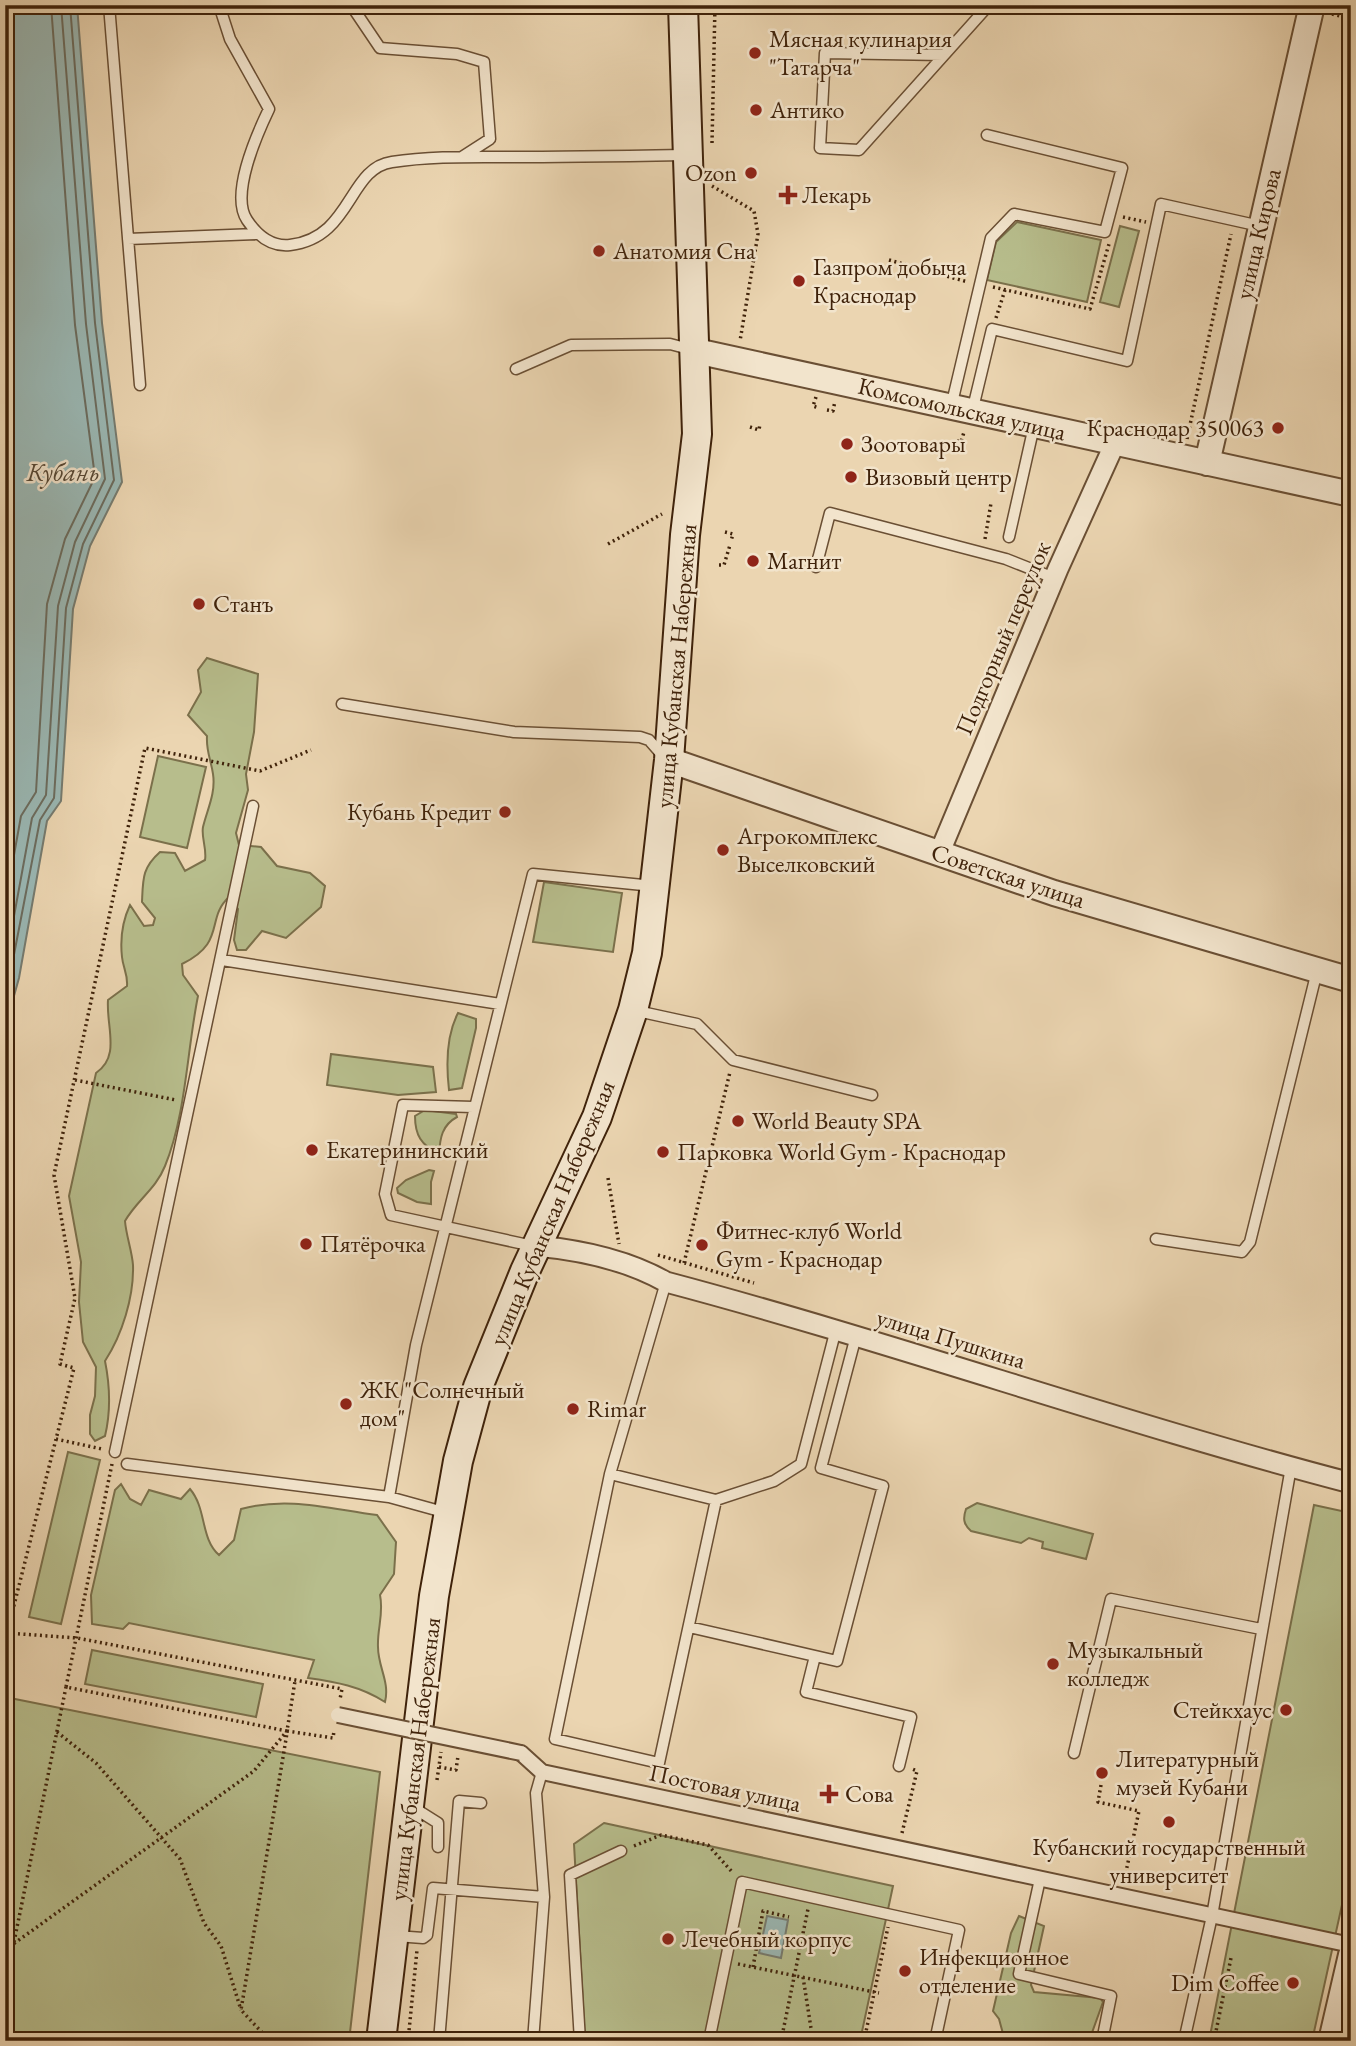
<svg xmlns="http://www.w3.org/2000/svg" width="1356" height="2046" viewBox="0 0 1356 2046" font-family="'EB Garamond',serif">
<style>
.green{fill:#b7bd8c;stroke:#7b704b;stroke-width:2}
.water{fill:#9ab7b3;stroke:#767b6f;stroke-width:2}
.lines{fill:none;stroke-linecap:round;stroke-linejoin:round}
.shore{stroke:#6c6c5e;stroke-width:2}
.service-casing{stroke:#6a4f34;stroke-width:13}
.pedestrian-casing{stroke:#6a4f34;stroke-width:18}
.minor-casing{stroke:#6a4f34;stroke-width:23}
.tertiary-casing{stroke:#6a4f34;stroke-width:28}
.secondary-casing{stroke:#3f220a;stroke-width:32}
.path{stroke:#3f220a;stroke-width:3.5;stroke-dasharray:2 3.5;stroke-linecap:butt}
.service{stroke:#f2e4cc;stroke-width:10}
.pedestrian{stroke:#f2e4cc;stroke-width:14}
.minor{stroke:#f2e4cc;stroke-width:19}
.tertiary{stroke:#f2e4cc;stroke-width:24}
.secondary{stroke:#f2e4cc;stroke-width:28}
.pedestrian-bridge-casing{stroke:#6a4f34;stroke-width:18;stroke-linecap:butt}
.pedestrian-bridge{stroke:#f2e4cc;stroke-width:14}
.poi-dot{fill:#8f2418;stroke:#f2e4cc;stroke-width:2.5}
.labels{text-anchor:middle;stroke-width:5;stroke-linejoin:round;paint-order:stroke}
.poi-label{font-size:24px;fill:#3f220a;stroke:#f2e4cc;text-anchor:start}
.street-label{font-size:24px;fill:#3f220a;stroke:#f2e4cc}
.water-label{font-size:26px;font-style:italic;fill:#564734;stroke:#f2e4cc}
</style>
<rect width="100%" height="100%" fill="#ebd5b1"/>
<filter id="stains"><feTurbulence type="fractalNoise" baseFrequency=".00286" numOctaves="4"/><feColorMatrix values="0 0 0 0 .2 0 0 0 0 .09 0 0 0 0 .02 0 0 0 .5 -.17"/></filter>
<radialGradient id="worn" r=".72"><stop offset=".6" stop-color="#630" stop-opacity="0"/><stop offset="1" stop-color="#630" stop-opacity=".3"/></radialGradient>
<path class="green" d="M1017 222 1101 240 1087 302 987 280 996 242Z
M1120 226 1139 231 1119 307 1100 302Z
M207 658 258 674 254 732 246 774 248 790 236 833 239 845 261 847 277 866 310 873 325 886 321 907 286 938 262 931 246 950H237L234 940 238 909 229 897C205 919 227 942 182 964L183 975 198 996C187 1050 186 1115 165 1166 156 1189 137 1200 125 1221 126 1235 132 1251 133 1265 134 1297 122 1335 105 1361 110 1386 111 1411 105 1436L95 1441 90 1434V1415L95 1396 96 1367 83 1342 79 1302 81 1262 69 1196 96 1073C121 1056 106 1027 108 1000L127 986C128 974 123 968 122 957 120 939 122 922 130 905L144 926 153 925 155 918 142 902C143 879 142 868 160 852L175 853 185 871 205 860C207 849 201 837 203 827 207 810 216 793 213 774 211 760 206 751 207 736L188 715 201 692 198 670Z
M158 756 206 767 187 848 140 837Z
M544 882 622 893 613 952 533 942Z
M458 1013 476 1019V1028L462 1088 449 1090C446 1064 446 1036 458 1013Z
M331 1054 433 1067 436 1092 398 1095 327 1085Z
M425 1110 456 1114 457 1117C442 1125 440 1138 439 1154 421 1145 415 1135 415 1116Z
M429 1170 434 1171 431 1182V1204L417 1202 398 1193 397 1188 406 1180Z
M68 1452 100 1460 61 1624 29 1617Z
M121 1484 130 1499 141 1505 149 1490 181 1499 190 1489C207 1509 200 1538 219 1555L234 1540 241 1509C288 1496 330 1509 377 1515L396 1542 394 1574 380 1595C384 1614 377 1629 378 1647 378 1667 390 1682 385 1702 360 1686 336 1682 308 1678L314 1660 129 1623 123 1629 92 1624 91 1595 115 1490Z
M977 1503 1093 1534 1086 1559 1042 1548 1043 1542 1029 1538 1021 1543 971 1531C963 1524 963 1518 966 1509Z
M1314 1505 1351 1513V1864L1312 2041H1209Z
M92 1650 263 1684 256 1717 85 1684Z
M5 1697 380 1772 349 2041H5Z
M604 1823 893 1886 860 2041H585L574 1844Z
M1019 1916 1044 1926 1031 1985 1034 1992 1100 1998 1103 2002 1089 2041H1005L999 2019 993 2011 1011 1933Z"/>
<path class="water" d="M5 5H77L102 323 122 482 90 546 73 609 61 801 47 821 19 978 5 1028Z
M767 1916 788 1920 781 1958 759 1953Z"/>
<g class="lines">
<path class="shore" d="M5 905 21 816 36 792 47 604 65 539 95 477 75 325 51 5
M5 965 32 818 46 795 58 606 75 542 105 479 86 324 61 5
M5 1001 40 820 54 798 66 608 83 544 114 480 95 323 70 5"/>
<g class="service-casing">
<path id="service" d="M109 5 140 385
M219 5 230 39 269 109C257 134 230 195 247 220 257 235 271 247 290 245 352 238 348 168 392 162 430 156 470 157 509 157 567 157 626 156 684 155
M351 5 380 48 457 54 484 62 490 139 462 157
M943 55 825 53 820 148 859 150 989 5
M128 239 257 234
M516 369 571 345 670 344 693 350
M951 407 991 238 1014 214 1105 232 1122 168 987 135
M972 412 992 329 1127 361 1161 204 1260 226
M1009 537 1034 426
M816 567 830 513 1006 559 1054 578
M342 704 514 732 640 737 649 740 663 756
M222 960 500 1004
M637 1011 697 1024 733 1060 872 1095
M473 1107 403 1105 385 1194 391 1215 533 1246
M1156 1239 1242 1252 1250 1242 1317 971
M666 1282 610 1474 555 1739 659 1763 716 1500
M115 1452 253 806
M127 1464 389 1497 447 1513
M610 1474 716 1500 774 1481 801 1464 836 1329
M389 1497 416 1345 533 874 653 886
M689 1627 837 1661 883 1486 821 1468 856 1336
M815 1656 806 1692 911 1717 899 1766
M1074 1753 1111 1599 1261 1629
M411 1806 438 1823V1847
M1040 1879 1019 1974 1111 1996 1102 2041
M396 1936 423 1938 427 1935 433 1888 544 1897
M439 2041 459 1801 481 1803
M533 2041 544 1897 536 1793 542 1772
M580 2041 570 1875 621 1851
M709 2041 742 1882 959 1930 935 2041
M1184 2041 1212 1916 1291 1467"/>
</g>
<g class="pedestrian-casing">
<path id="pedestrian" d="M521 1753 542 1772 1351 1945"/>
</g>
<g class="minor-casing">
<path id="minor" d="M939 854 1058 569 1115 443
M536 1246C581 1250 627 1260 666 1282 896 1343 1121 1423 1351 1483"/>
</g>
<g class="tertiary-casing">
<path id="tertiary" d="M696 351 1351 494
M1207 463 1312 5
M669 760 1054 893 1351 980
M1331 2041 1351 1955"/>
</g>
<g class="secondary-casing">
<path id="secondary" d="M381 2041 434 1596 458 1461 478 1387 525 1271 597 1117 633 1010 647 953 669 760 685 535 697 434 683 5
M1348 2041 1351 2028"/>
</g>
<path class="path" d="M1332 14 1351 19
M712 143 715 5
M712 186 754 211 758 234 740 341
M1123 217 1146 222
M889 260 968 282
M993 287 1090 309 1109 244
M996 318 1005 290
M816 397 813 406 819 408
M827 410 833 411 835 401
M750 427 759 430 760 424
M1187 439 1231 234
M957 441 961 442 964 432
M725 532 733 534 731 541
M985 539 991 503
M608 544 662 514
M719 565H724L730 545
M75 1080 176 1100
M608 1178 619 1244
M658 1255 754 1283
M684 1263 730 1072
M56 1439 102 1449
M112 1464 66 1687 287 1731 295 1681
M7 1633 74 1368 60 1364 75 1298 54 1175 145 748 260 771 311 750
M7 1633 77 1638 342 1689 340 1699
M287 1731 333 1738 334 1731
M57 1732 96 1763 180 1859 204 1923 221 1946 241 2010
M439 1767 456 1770 458 1756
M437 1780 441 1752
M1101 1785 1098 1802 1139 1811 1124 1881
M902 1833 917 1771 912 1769
M634 1846 661 1835 708 1845 733 1873
M14 1942 66 1687
M5 1950 254 1771 287 1731
M738 1964 879 1993
M753 1967 763 1911 789 1917
M803 1977 813 2041
M270 2041 241 2010 287 1733
M408 2041 417 1950
M781 2041 808 1909
M864 2041 888 1927
M1214 2041 1231 1958"/>
<use href="#service" class="service"/>
<use href="#pedestrian" class="pedestrian"/>
<use href="#minor" class="minor"/>
<use href="#tertiary" class="tertiary"/>
<use href="#secondary" class="secondary"/>
<g class="pedestrian-bridge-casing">
<path id="pedestrian-bridge" d="M338 1715 521 1753"/>
</g>
<use href="#pedestrian-bridge" class="pedestrian-bridge"/>
</g>
<g class="poi-dot">
<circle cx="755" cy="53" r="7"/>
<circle cx="756" cy="110" r="7"/>
<circle cx="751" cy="173" r="7"/>
<path d="M784.5 184.5h7v7h7v7h-7v7h-7v-7h-7v-7h7z"/>
<circle cx="599" cy="251" r="7"/>
<circle cx="799" cy="281" r="7"/>
<circle cx="1278" cy="428" r="7"/>
<circle cx="847" cy="444" r="7"/>
<circle cx="851" cy="477" r="7"/>
<circle cx="753" cy="561" r="7"/>
<circle cx="199" cy="604" r="7"/>
<circle cx="505" cy="812" r="7"/>
<circle cx="723" cy="850" r="7"/>
<circle cx="738" cy="1121" r="7"/>
<circle cx="312" cy="1150" r="7"/>
<circle cx="663" cy="1152" r="7"/>
<circle cx="306" cy="1244" r="7"/>
<circle cx="702" cy="1245" r="7"/>
<circle cx="346" cy="1404" r="7"/>
<circle cx="573" cy="1409" r="7"/>
<circle cx="1053" cy="1664" r="7"/>
<circle cx="1286" cy="1710" r="7"/>
<circle cx="1102" cy="1773" r="7"/>
<path d="M825.5 1783.5h7v7h7v7h-7v7h-7v-7h-7v-7h7z"/>
<circle cx="1169" cy="1822" r="7"/>
<circle cx="668" cy="1939" r="7"/>
<circle cx="905" cy="1971" r="7"/>
<circle cx="1293" cy="1983" r="7"/>
</g>
<g class="labels">
<g class="poi-label">
<text x="769" y="47">Мясная кулинария<tspan x="769" dy="28">"Татарча"</tspan></text>
<text x="770" y="118">Антико</text>
<text x="737" y="181" text-anchor="end">Ozon</text>
<text x="802" y="203">Лекарь</text>
<text x="613" y="259">Анатомия Сна</text>
<text x="813" y="275">Газпром добыча<tspan x="813" dy="28">Краснодар</tspan></text>
<text x="1264" y="436" text-anchor="end">Краснодар 350063</text>
<text x="861" y="452">Зоотовары</text>
<text x="865" y="485">Визовый центр</text>
<text x="767" y="569">Магнит</text>
<text x="213" y="612">Станъ</text>
<text x="491" y="820" text-anchor="end">Кубань Кредит</text>
<text x="737" y="844">Агрокомплекс<tspan x="737" dy="28">Выселковский</tspan></text>
<text x="752" y="1129">World Beauty SPA</text>
<text x="326" y="1158">Екатерининский</text>
<text x="677" y="1160">Парковка World Gym - Краснодар</text>
<text x="716" y="1239">Фитнес-клуб World<tspan x="716" dy="28">Gym - Краснодар</tspan></text>
<text x="320" y="1252">Пятёрочка</text>
<text x="360" y="1398">ЖК "Солнечный<tspan x="360" dy="28">дом"</tspan></text>
<text x="587" y="1417">Rimar</text>
<text x="1067" y="1658">Музыкальный<tspan x="1067" dy="28">колледж</tspan></text>
<text x="1272" y="1718" text-anchor="end">Стейкхаус</text>
<text x="1116" y="1767">Литературный<tspan x="1116" dy="28">музей Кубани</tspan></text>
<text x="845" y="1802">Сова</text>
<text x="1169" y="1855" text-anchor="middle">Кубанский государственный<tspan x="1169" dy="28">университет</tspan></text>
<text x="682" y="1947">Лечебный корпус</text>
<text x="919" y="1965">Инфекционное<tspan x="919" dy="28">отделение</tspan></text>
<text x="1279" y="1991" text-anchor="end">Dim Coffee</text>
</g>
<g class="street-label">
<text transform="translate(1258 234) rotate(-77)" y="8">улица Кирова</text>
<text transform="translate(962 409) rotate(13)" y="8">Комсомольская улица</text>
<text transform="translate(1003 638) rotate(-67)" y="8">Подгорный переулок</text>
<text transform="translate(676 666) rotate(-85)" y="8">улица Кубанская Набережная</text>
<text transform="translate(1008 876) rotate(18)" y="8">Советская улица</text>
<text transform="translate(552 1213) rotate(-67)" y="8">улица Кубанская Набережная</text>
<text transform="translate(951 1339) rotate(17)" y="8">улица Пушкина</text>
<text transform="translate(415 1759) rotate(-83)" y="8">улица Кубанская Набережная</text>
<text transform="translate(725 1788) rotate(12)" y="8">Постовая улица</text>
</g>
<g class="water-label">
<text x="63" y="481">Кубань</text>
</g>
</g>
<rect width="1356" height="2046" fill="none" stroke="#ebd5b1" stroke-width="28"/>
<rect x="7" y="7" width="1342" height="2032" fill="none" stroke="#3f220a" stroke-width="3.5"/>
<rect x="14" y="14" width="1328" height="2018" fill="none" stroke="#3f220a" stroke-width="2"/>
<rect width="100%" height="100%" filter="url(#stains)"/>
<rect width="100%" height="100%" fill="url(#worn)"/>
</svg>
